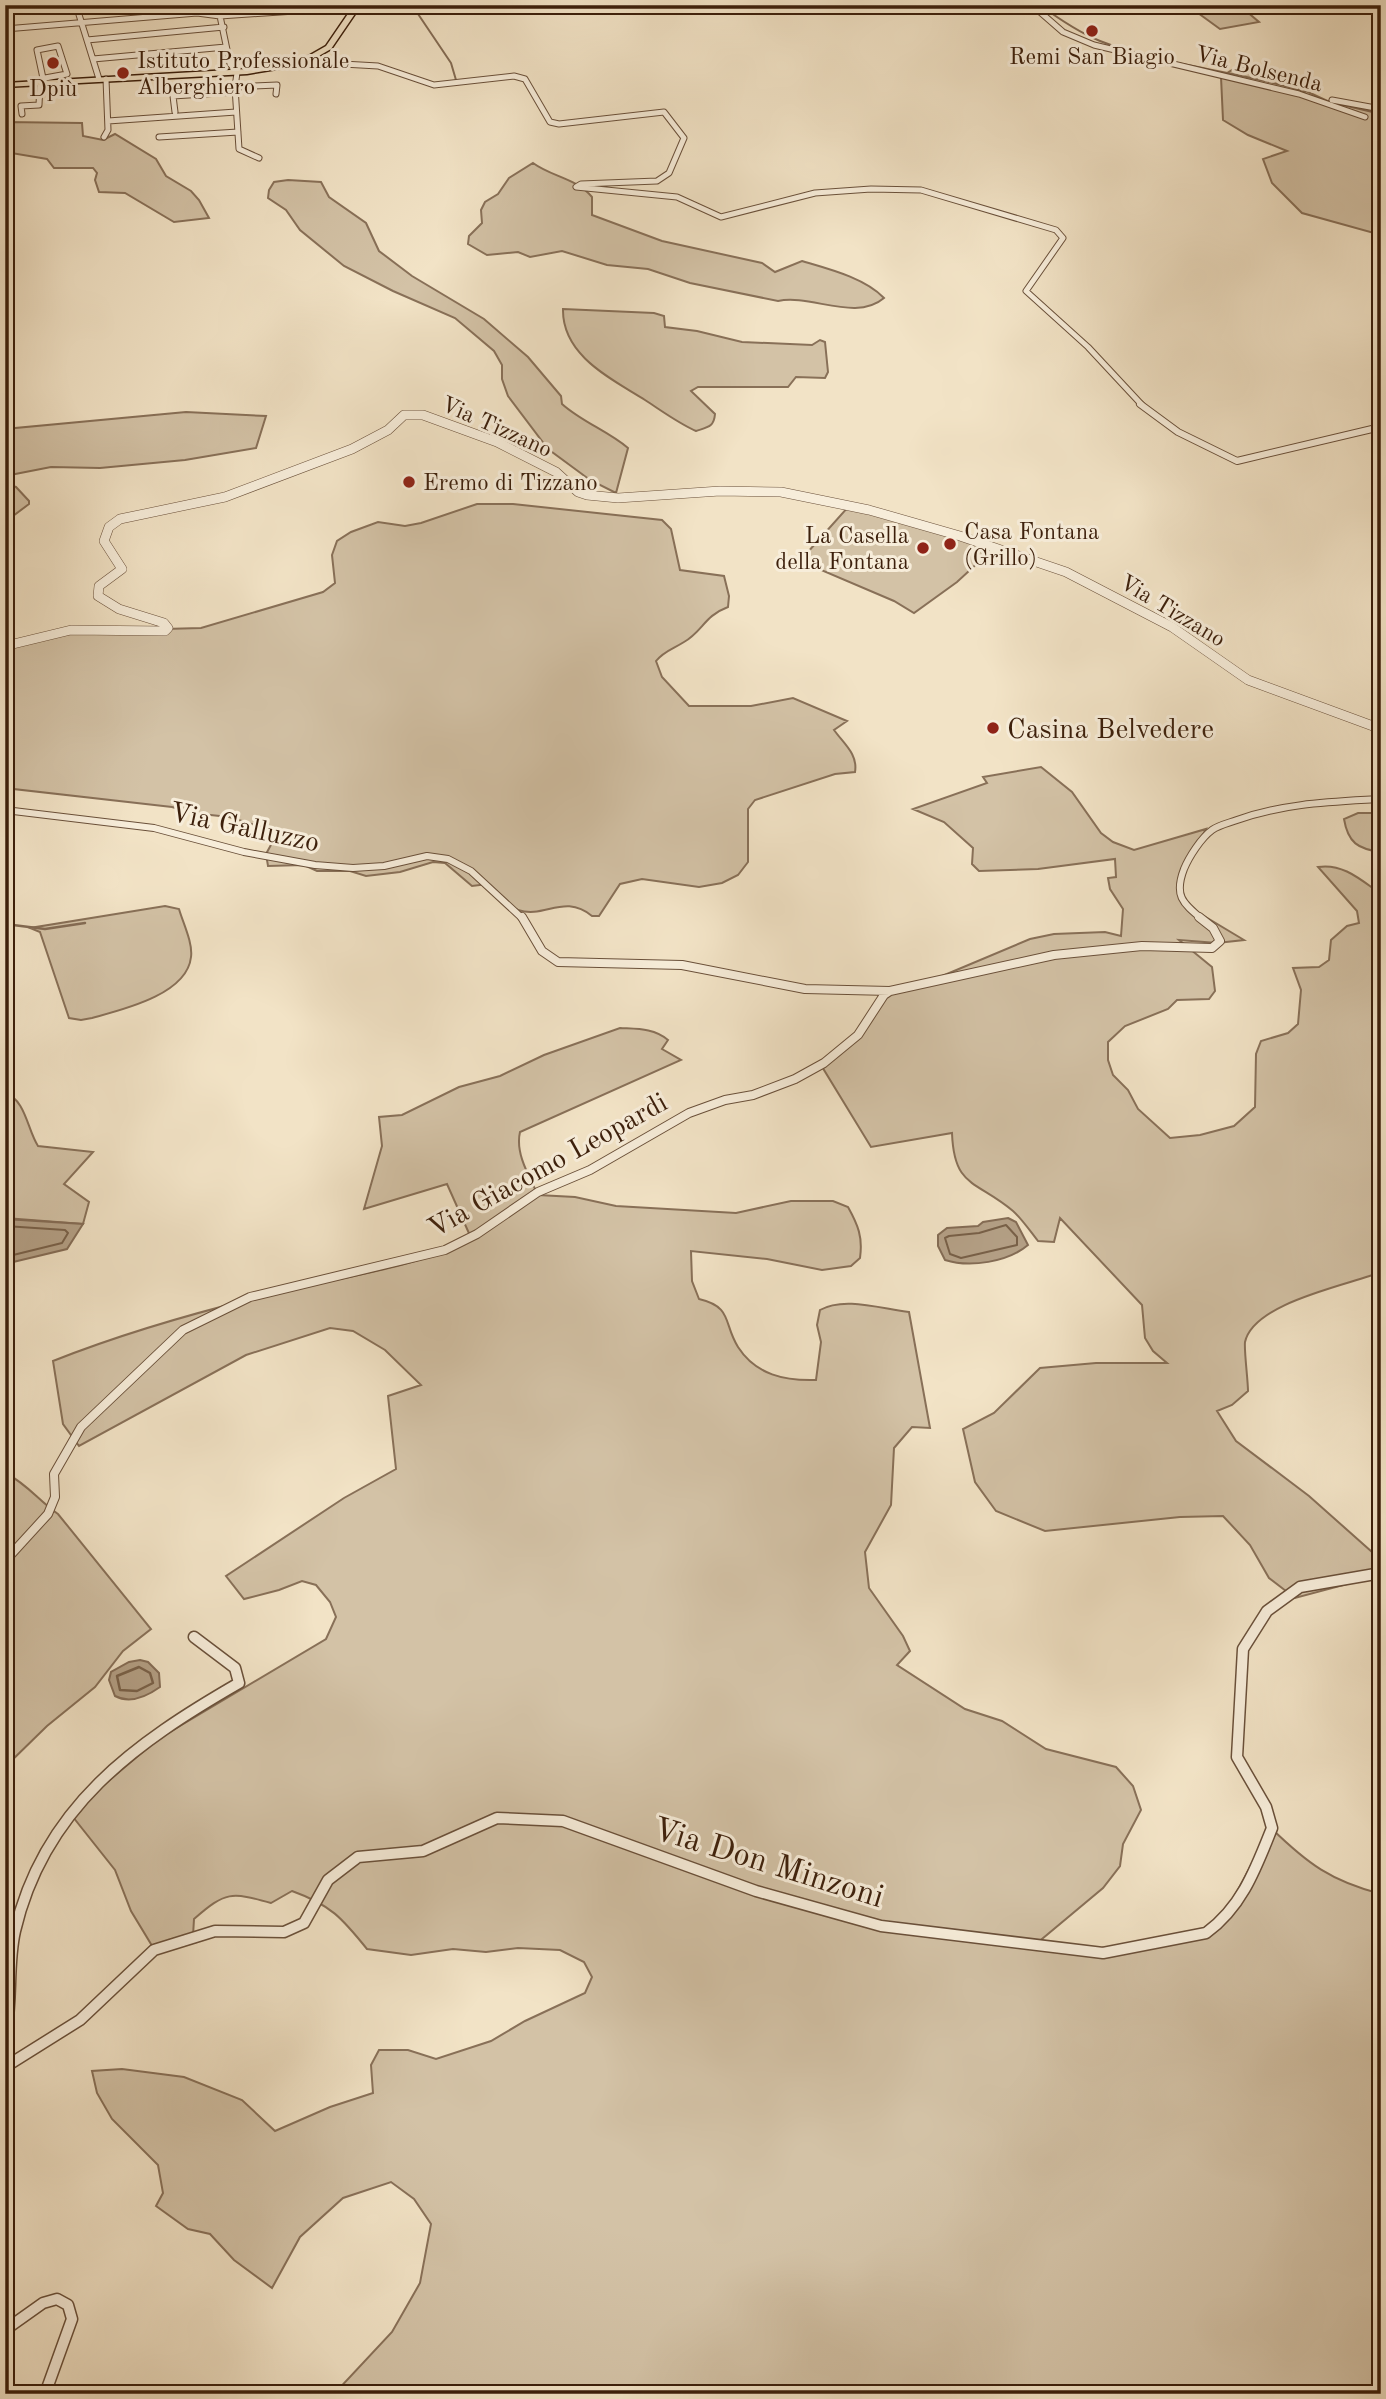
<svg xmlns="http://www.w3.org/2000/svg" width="1386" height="2399" viewBox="0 0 1386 2399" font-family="'Old Standard TT',serif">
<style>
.green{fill:#d3c2a6;stroke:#887058;stroke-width:2}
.water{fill:#b4a086;stroke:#846c55;stroke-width:2}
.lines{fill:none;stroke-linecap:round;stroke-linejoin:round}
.shore-far1{stroke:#786048;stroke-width:2}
.shore{stroke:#786048;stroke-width:2.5}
.stream-far1{stroke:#846c55;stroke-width:2}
.stream{stroke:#846c55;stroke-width:2.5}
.minor-far3-casing{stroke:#6a503a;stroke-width:7}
.minor-far2-casing{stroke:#6a503a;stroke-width:8}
.minor-far1-casing{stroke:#6a503a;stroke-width:10}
.minor-casing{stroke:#6a503a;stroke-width:13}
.tertiary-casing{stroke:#6a503a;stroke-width:10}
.primary-casing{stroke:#3c1f0b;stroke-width:3}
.minor-far3{stroke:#f7edda;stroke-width:5}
.minor-far2{stroke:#f7edda;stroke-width:6}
.minor-far1{stroke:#f7edda;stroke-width:8}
.minor{stroke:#f7edda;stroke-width:10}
.tertiary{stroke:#f7edda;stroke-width:9}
.primary{fill:#f2e3c6;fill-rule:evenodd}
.poi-dot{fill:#8f2418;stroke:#f7edda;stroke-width:2.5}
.labels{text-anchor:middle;stroke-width:6;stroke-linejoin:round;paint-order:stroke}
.far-poi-label{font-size:23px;fill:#3c1f0b;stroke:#f7edda;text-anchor:start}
.far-street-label{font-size:23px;fill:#3c1f0b;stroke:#f7edda}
.poi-label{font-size:28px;fill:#3c1f0b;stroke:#f7edda;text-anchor:start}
.street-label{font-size:28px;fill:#3c1f0b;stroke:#f7edda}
.near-street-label{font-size:33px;fill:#3c1f0b;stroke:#f7edda}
</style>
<rect width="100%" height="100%" fill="#f2e3c6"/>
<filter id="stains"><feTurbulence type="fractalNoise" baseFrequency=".00286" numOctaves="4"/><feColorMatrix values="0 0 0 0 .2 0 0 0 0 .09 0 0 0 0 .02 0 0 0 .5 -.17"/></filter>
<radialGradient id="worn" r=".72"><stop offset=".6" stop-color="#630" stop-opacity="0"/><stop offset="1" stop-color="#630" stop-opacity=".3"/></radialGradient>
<path class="green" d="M1187 5H1239L1259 22 1220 29Z
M1238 66 1284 81 1334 104 1381 108V235L1302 213 1272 183 1263 159 1287 151 1248 135 1223 120 1221 77Z
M5 122 82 123 83 136 103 140 115 134 156 159 166 176 191 191 199 200 209 218 174 222 125 193 99 192 95 180 97 173 93 168H54L47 159 5 152Z
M533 163C552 177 576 178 592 197V215L662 241 762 263 775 272 802 261C829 269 865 278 884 298 856 322 811 294 778 301L690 283 648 269 607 265 562 251 530 257 518 252 487 255 468 244 469 236 482 223 481 210 485 202 498 194 509 178Z
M288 180 321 182 329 197 366 223 379 251 412 276 484 319 528 357 561 396 562 404C582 422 608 431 628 448L616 493 590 480 548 449 508 396 502 379V365L494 351 455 318 393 291 344 266 300 230 286 210 268 198 269 190 274 182Z
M563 309 654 313 664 316 665 327 697 331 742 342 812 345 820 340 825 342 828 372 825 378 796 377 788 387H698L691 391 715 414C714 427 708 427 696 431 678 423 662 411 645 400 612 379 562 356 563 309Z
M186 412 266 416 256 448 185 460 100 468 51 467 5 476V429Z
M5 484 16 487 29 501V504L5 522Z
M477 504H513L662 520 671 529 680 570 724 576 729 596 728 607C704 616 703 631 684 642 673 649 664 651 656 661L662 677 689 706H751L793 698 847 721 834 730C844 744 858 754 855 772L835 774 755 800 748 809V862L738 875 722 883 699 887 642 879 620 884 599 916H592C564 893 545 919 518 910 508 906 497 892 488 884L472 886 445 863 433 862 400 872 366 876 350 871H317L304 865 268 866 266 854 278 832 229 817 192 813 172 807 5 788V647L53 632 201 628 323 592 335 583 332 555 337 541 351 532 378 522 405 526 421 523Z
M849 506 995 547 957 582 914 613 894 601 814 567 807 560V553Z
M1041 767 1072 792 1101 833 1113 842 1134 850 1206 829 1185 868 1180 890 1182 899 1194 910 1244 940 1217 943 1179 940 1212 967 1215 991 1209 999 1177 1000 1168 1009 1125 1026 1108 1042V1060L1113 1075 1128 1090 1138 1109 1170 1138 1200 1135 1234 1126 1255 1107 1256 1054 1261 1041 1288 1033 1298 1024 1301 990 1293 968 1319 967 1329 960 1331 940 1347 926 1359 923 1357 911 1318 867C1343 863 1361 880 1381 894V1272C1349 1285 1254 1302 1245 1342 1244 1351 1248 1380 1248 1391L1232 1405 1217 1411 1236 1441 1309 1496 1381 1560V1575L1295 1598 1269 1578 1250 1545 1223 1516 1180 1517 1045 1531 996 1511 975 1482 963 1429 994 1413 1040 1368 1096 1363H1167L1153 1351 1145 1338 1142 1305 1060 1218 1054 1242 1038 1241C1030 1231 1022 1219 1013 1211 976 1180 954 1188 952 1133L871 1147 821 1065C852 1047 871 1029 884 996L935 979 1030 939 1054 934 1105 932 1121 936 1123 909 1110 889 1108 878 1116 877 1115 859 1038 869 979 871 972 864 973 848 944 822 913 809 987 783 983 777Z
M1358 813H1381V852C1358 849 1348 843 1344 819Z
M165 906 179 909C183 923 193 943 191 957 187 995 121 1010 92 1018L81 1020 69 1018 40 932 30 928Z
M620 1028C637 1029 654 1028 668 1040L662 1049 681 1060 520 1132C515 1153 529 1176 538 1195L575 1197 616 1206 736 1213 791 1201H833L848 1207C858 1225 863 1237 860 1258L851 1266 822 1270 767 1259 691 1251 692 1281 699 1299C733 1307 723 1323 738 1347 756 1375 785 1381 816 1380L821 1342 817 1325 820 1310C844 1296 882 1309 909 1312L930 1428 912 1427 894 1448 891 1505 865 1552 869 1588 903 1636 910 1651 897 1665 965 1709 1002 1721 1046 1749 1116 1767 1133 1786 1141 1810 1123 1844 1120 1866 1103 1888 1036 1944 1073 1953 1217 1929 1271 1828C1308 1864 1331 1881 1381 1894V2394H334L392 2332 420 2283 431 2224 414 2199 391 2182 343 2198 300 2237 272 2288 234 2260 210 2234 188 2229 156 2206 163 2193 158 2165 112 2119 97 2093 92 2071 122 2069 184 2077 242 2100 275 2131 330 2107 373 2093 371 2065 379 2050H408L436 2059 491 2041 525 2021 585 1993 592 1977 584 1962 560 1950 518 1948 486 1952 453 1949 411 1955 367 1949C342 1918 331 1905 292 1891L271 1903C231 1892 226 1891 194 1919L193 1936 154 1949 131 1911 115 1870 73 1817 80 1805 158 1739 326 1639 336 1617 330 1602 316 1585 302 1581 279 1590 244 1599 226 1576 344 1498 396 1469 388 1396 421 1385 385 1350 353 1331 330 1328 246 1355 79 1446 63 1424 53 1361C131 1330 211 1308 293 1289 355 1275 413 1267 472 1240L447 1184 364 1209 382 1146 379 1117 402 1115 459 1087 500 1076 544 1055Z
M5 1093C26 1100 27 1129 38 1146L93 1152 64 1184 89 1202 83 1224 5 1218Z
M7 1474C27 1484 39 1501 58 1514L151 1629 123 1651 95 1687 47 1726 5 1767Z"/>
<path class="water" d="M1008 1218 1016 1222 1028 1245C1008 1262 970 1268 945 1260L938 1246V1235L947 1228 978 1226 983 1222Z
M5 1219 83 1224 67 1249 5 1264Z
M140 1660 148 1662 159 1673 160 1687C146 1697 130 1704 115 1696L109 1680 111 1672 129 1662Z"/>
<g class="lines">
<path class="shore-far1" d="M1006 1225 1017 1237V1245L961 1258 950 1254 945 1238 949 1236 979 1233Z
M5 1226 65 1230 68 1233 62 1243 5 1257"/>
<path class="shore" d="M139 1667 150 1673 153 1683 137 1691 120 1690 117 1676Z"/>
<path class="stream-far1" d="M412 5 451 63 456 80
M1040 5C1059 19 1078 32 1100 41 1166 67 1238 70 1305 92
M1326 101 1381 114"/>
<path class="stream" d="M5 924 45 929 85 923"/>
<g class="minor-far3-casing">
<path id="minor-far3" d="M76 5 99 79
M1032 5 1063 32 1094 45 1299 94 1365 117
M5 29 197 13 220 16
M87 40 224 27
M93 59 226 47
M285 66 343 64 378 66 434 85 514 76 525 79 550 122 559 124 664 112 684 138 669 173 657 181 581 184 576 187 677 197 721 217 815 193 871 189 921 190 1056 230 1063 238 1026 291 1088 347 1142 405
M233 67 230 64 220 16 325 9
M237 73 235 87 239 149 259 158
M44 83 37 50 58 46 67 74 45 78
M235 87 277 85 276 94
M1332 100 1381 109
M175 112 173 96 235 92
M22 114 21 106 39 105 40 83
M108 121 236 112
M104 137 108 130 106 79
M159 137 238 132"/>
</g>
<g class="minor-far2-casing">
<path id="minor-far2" d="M1140 404 1178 432 1237 461 1372 429 1381 431
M5 810 154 828 244 852 315 865 353 868 384 866 427 856 448 859 471 871 523 919
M1202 919C1182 903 1174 895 1184 869 1189 857 1201 838 1212 830 1219 825 1229 823 1237 820 1285 803 1331 802 1381 799"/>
</g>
<g class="minor-far1-casing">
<path id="minor-far1" d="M522 917 542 951 558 962 682 965 805 989 890 991
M5 1561 48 1514 55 1497 54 1474 81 1427 183 1330 250 1297 445 1250 477 1234 538 1192 590 1170 689 1113 725 1100 753 1095 795 1079 824 1063 858 1035 884 995 890 991 1054 955 1142 946 1212 948 1220 941 1213 928 1199 917"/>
</g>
<g class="minor-casing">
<path id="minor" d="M5 2037C13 2002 7 1966 15 1931 44 1807 135 1743 239 1683L235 1668 194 1637
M5 2067 80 2020 154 1950 215 1931 284 1932 304 1923 328 1880 358 1857 423 1851 497 1818 563 1821 756 1891 881 1926 1103 1953 1206 1933C1242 1907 1256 1868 1272 1828L1266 1807 1237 1757 1243 1649 1267 1611 1300 1587 1381 1573
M5 2330 43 2303 57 2299 68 2305 72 2319 45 2394"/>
</g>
<g class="tertiary-casing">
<path id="tertiary" d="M5 646 71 630 165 631 168 628 164 623 119 609 98 596 99 586 122 569 104 541 109 527 120 519 225 497 352 449 388 430 404 415H423L497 442 556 472 578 492 587 495 618 498 720 491 781 492 869 510 960 536 1066 572 1172 627 1248 680 1381 729"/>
</g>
<g class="primary-casing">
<path id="primary" d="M354 5H361L331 49 310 61 289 67 247 74 5 87V83L247 69 288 63 305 58 326 46Z"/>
</g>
<use href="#minor-far3" class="minor-far3"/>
<use href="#minor-far2" class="minor-far2"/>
<use href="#minor-far1" class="minor-far1"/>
<use href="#minor" class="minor"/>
<use href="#tertiary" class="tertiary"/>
<use href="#primary" class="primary"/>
</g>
<g class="poi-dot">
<circle cx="1092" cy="31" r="7"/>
<circle cx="53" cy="63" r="7"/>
<circle cx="123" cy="73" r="7"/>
<circle cx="409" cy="482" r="7"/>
<circle cx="950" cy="544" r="7"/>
<circle cx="923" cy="548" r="7"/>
<circle cx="993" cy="728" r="7"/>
</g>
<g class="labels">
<g class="far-poi-label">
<text x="1092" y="64" text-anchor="middle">Remi San Biagio</text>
<text x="137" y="68">Istituto Professionale<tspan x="137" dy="26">Alberghiero</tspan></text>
<text x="53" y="96" text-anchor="middle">Dpiù</text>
<text x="423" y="490">Eremo di Tizzano</text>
<text x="964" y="539">Casa Fontana<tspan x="964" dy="26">(Grillo)</tspan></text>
<text x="909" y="543" text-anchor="end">La Casella<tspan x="909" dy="26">della Fontana</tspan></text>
</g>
<g class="far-street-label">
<text transform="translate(1259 68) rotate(14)" y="8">Via Bolsenda</text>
<text transform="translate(497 426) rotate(24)" y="8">Via Tizzano</text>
<text transform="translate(1173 610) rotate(31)" y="8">Via Tizzano</text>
</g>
<g class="poi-label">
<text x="1007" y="738">Casina Belvedere</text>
</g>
<g class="street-label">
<text transform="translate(245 826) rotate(12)" y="10">Via Galluzzo</text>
<text transform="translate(547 1164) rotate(-29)" y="10">Via Giacomo Leopardi</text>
</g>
<g class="near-street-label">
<text transform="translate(769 1861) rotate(17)" y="12">Via Don Minzoni</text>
</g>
</g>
<rect width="1386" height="2399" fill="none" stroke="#f2e3c6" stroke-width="28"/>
<rect x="7" y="7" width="1372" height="2385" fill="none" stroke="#3c1f0b" stroke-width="3.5"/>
<rect x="14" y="14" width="1358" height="2371" fill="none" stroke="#3c1f0b" stroke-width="2"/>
<rect width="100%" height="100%" filter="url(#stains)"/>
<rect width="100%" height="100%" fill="url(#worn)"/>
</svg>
